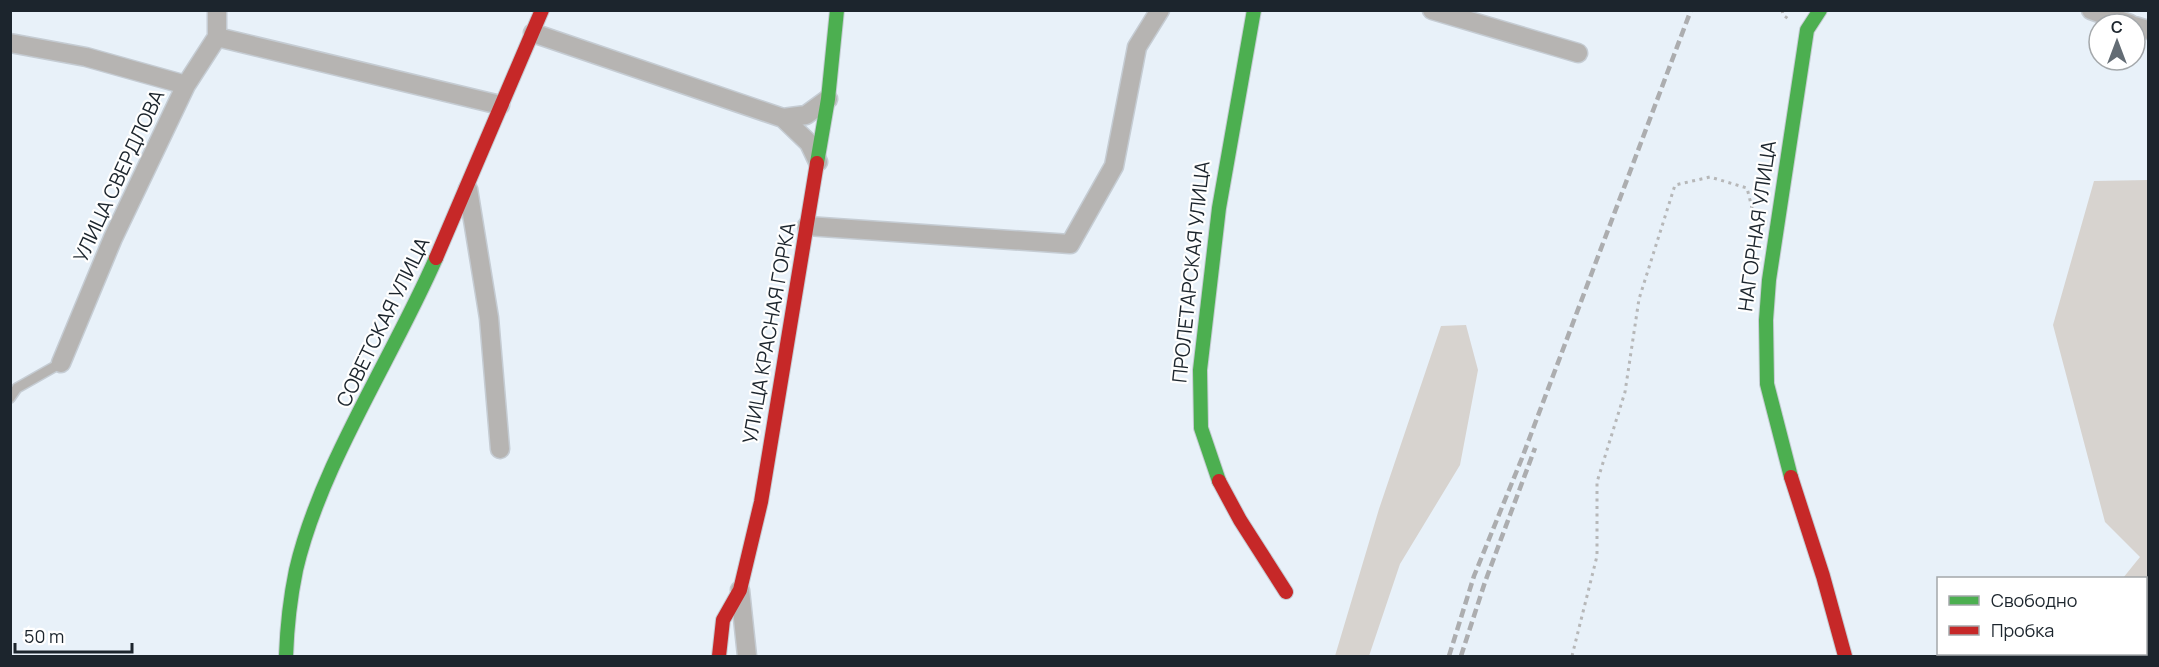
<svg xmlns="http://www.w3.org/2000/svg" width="2159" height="667" viewBox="0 0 2159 667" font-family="Manrope,sans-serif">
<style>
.green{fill:#d7d3cf}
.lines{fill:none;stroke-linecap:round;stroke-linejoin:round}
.lane-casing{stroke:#c5ccd3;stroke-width:12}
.street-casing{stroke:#c5ccd3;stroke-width:21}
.fast-casing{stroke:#c5ccd3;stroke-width:16}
.jam-casing{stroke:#c5ccd3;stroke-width:16}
.path{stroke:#b6b7b8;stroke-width:3;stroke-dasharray:3 4.5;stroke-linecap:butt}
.lane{stroke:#b6b4b2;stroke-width:9}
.street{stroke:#b6b4b2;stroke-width:18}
.fast{stroke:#4caf50;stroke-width:14}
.jam{stroke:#c62828;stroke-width:14}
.rail{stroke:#acadaf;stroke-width:4.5;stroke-dasharray:9 4.5;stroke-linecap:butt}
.labels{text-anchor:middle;stroke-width:4.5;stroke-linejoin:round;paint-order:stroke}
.street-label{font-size:20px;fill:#1c252d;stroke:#fff}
</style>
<rect width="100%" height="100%" fill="#e8f1f9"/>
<path class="green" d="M2148 180V656H2117L2115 654H2146V578H2123L2140 557 2105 522 2053 325 2094 181Z
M1466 325 1478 370 1460 465 1400 564 1369 656H1335L1379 509 1441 326Z"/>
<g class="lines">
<g class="lane-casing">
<path id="lane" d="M10 398 17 388 61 363"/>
</g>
<g class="street-casing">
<path id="street" d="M1432 10 1578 53
M2091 10 2130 24
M2135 26 2148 30
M533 33 783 118 806 115 828 99
M217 37 500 105
M10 43 86 57 186 85
M783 118 809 143 818 162
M468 189 489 318 500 449
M807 226 1070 244 1114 166 1137 47 1160 10
M61 363 113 238 186 85 217 37V10
M740 590 747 656"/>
</g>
<g class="fast-casing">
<path id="fast" d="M817 163 828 99 837 10
M1791 477 1767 384 1766 320 1769 280 1807 30 1820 10
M1219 481 1201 428 1200 370 1219 208 1254 10
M286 656C287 627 290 599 296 570 320 466 393 357 436 258"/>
</g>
<g class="jam-casing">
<path id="jam" d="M436 258 542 10
M1791 477 1823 576 1845 656
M1219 481 1240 520 1286 592
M719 656 723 620 740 590 761 502 817 163"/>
</g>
<path class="path" d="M1782 10 1783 15 1790 20
M1572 656 1597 556V482L1625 392 1639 299 1675 185 1710 177 1747 188 1757 228"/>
<use href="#lane" class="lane"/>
<use href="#street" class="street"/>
<use href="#fast" class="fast"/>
<use href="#jam" class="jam"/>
<path class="rail" d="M1449 656 1474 576 1522 458 1691 10
M1461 656 1485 582 1535 448"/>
</g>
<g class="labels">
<g class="street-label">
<text transform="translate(119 176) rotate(-65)" y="7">УЛИЦА СВЕРДЛОВА</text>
<text transform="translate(1757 226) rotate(-82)" y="7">НАГОРНАЯ УЛИЦА</text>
<text transform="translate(1191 272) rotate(-84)" y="7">ПРОЛЕТАРСКАЯ УЛИЦА</text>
<text transform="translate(383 322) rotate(-64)" y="7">СОВЕТСКАЯ УЛИЦА</text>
<text transform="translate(769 333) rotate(-80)" y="7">УЛИЦА КРАСНАЯ ГОРКА</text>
</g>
</g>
<rect width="2159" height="667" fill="none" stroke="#1c252d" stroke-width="24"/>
<rect x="1937" y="577" width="210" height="78" fill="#ffffff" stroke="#a4a8ab" stroke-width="1.5"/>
<rect x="1949" y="596" width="30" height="9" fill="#4caf50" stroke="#a4a8ab" stroke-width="1.5"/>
<text x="1991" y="607" font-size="18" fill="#1c252d">Свободно</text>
<rect x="1949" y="626" width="30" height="9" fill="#c62828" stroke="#a4a8ab" stroke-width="1.5"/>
<text x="1991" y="637" font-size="18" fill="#1c252d">Пробка</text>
<g transform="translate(2117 42)"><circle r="28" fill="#ffffff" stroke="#a4a8ab" stroke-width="1.5"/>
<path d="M0-4.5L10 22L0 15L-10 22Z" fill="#636c74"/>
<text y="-9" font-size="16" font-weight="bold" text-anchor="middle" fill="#1c252d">С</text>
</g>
<path d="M15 643v9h117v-9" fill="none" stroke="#1c252d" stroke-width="3"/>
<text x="24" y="643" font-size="18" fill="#1c252d" stroke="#ffffff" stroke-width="4.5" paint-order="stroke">50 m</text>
</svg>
